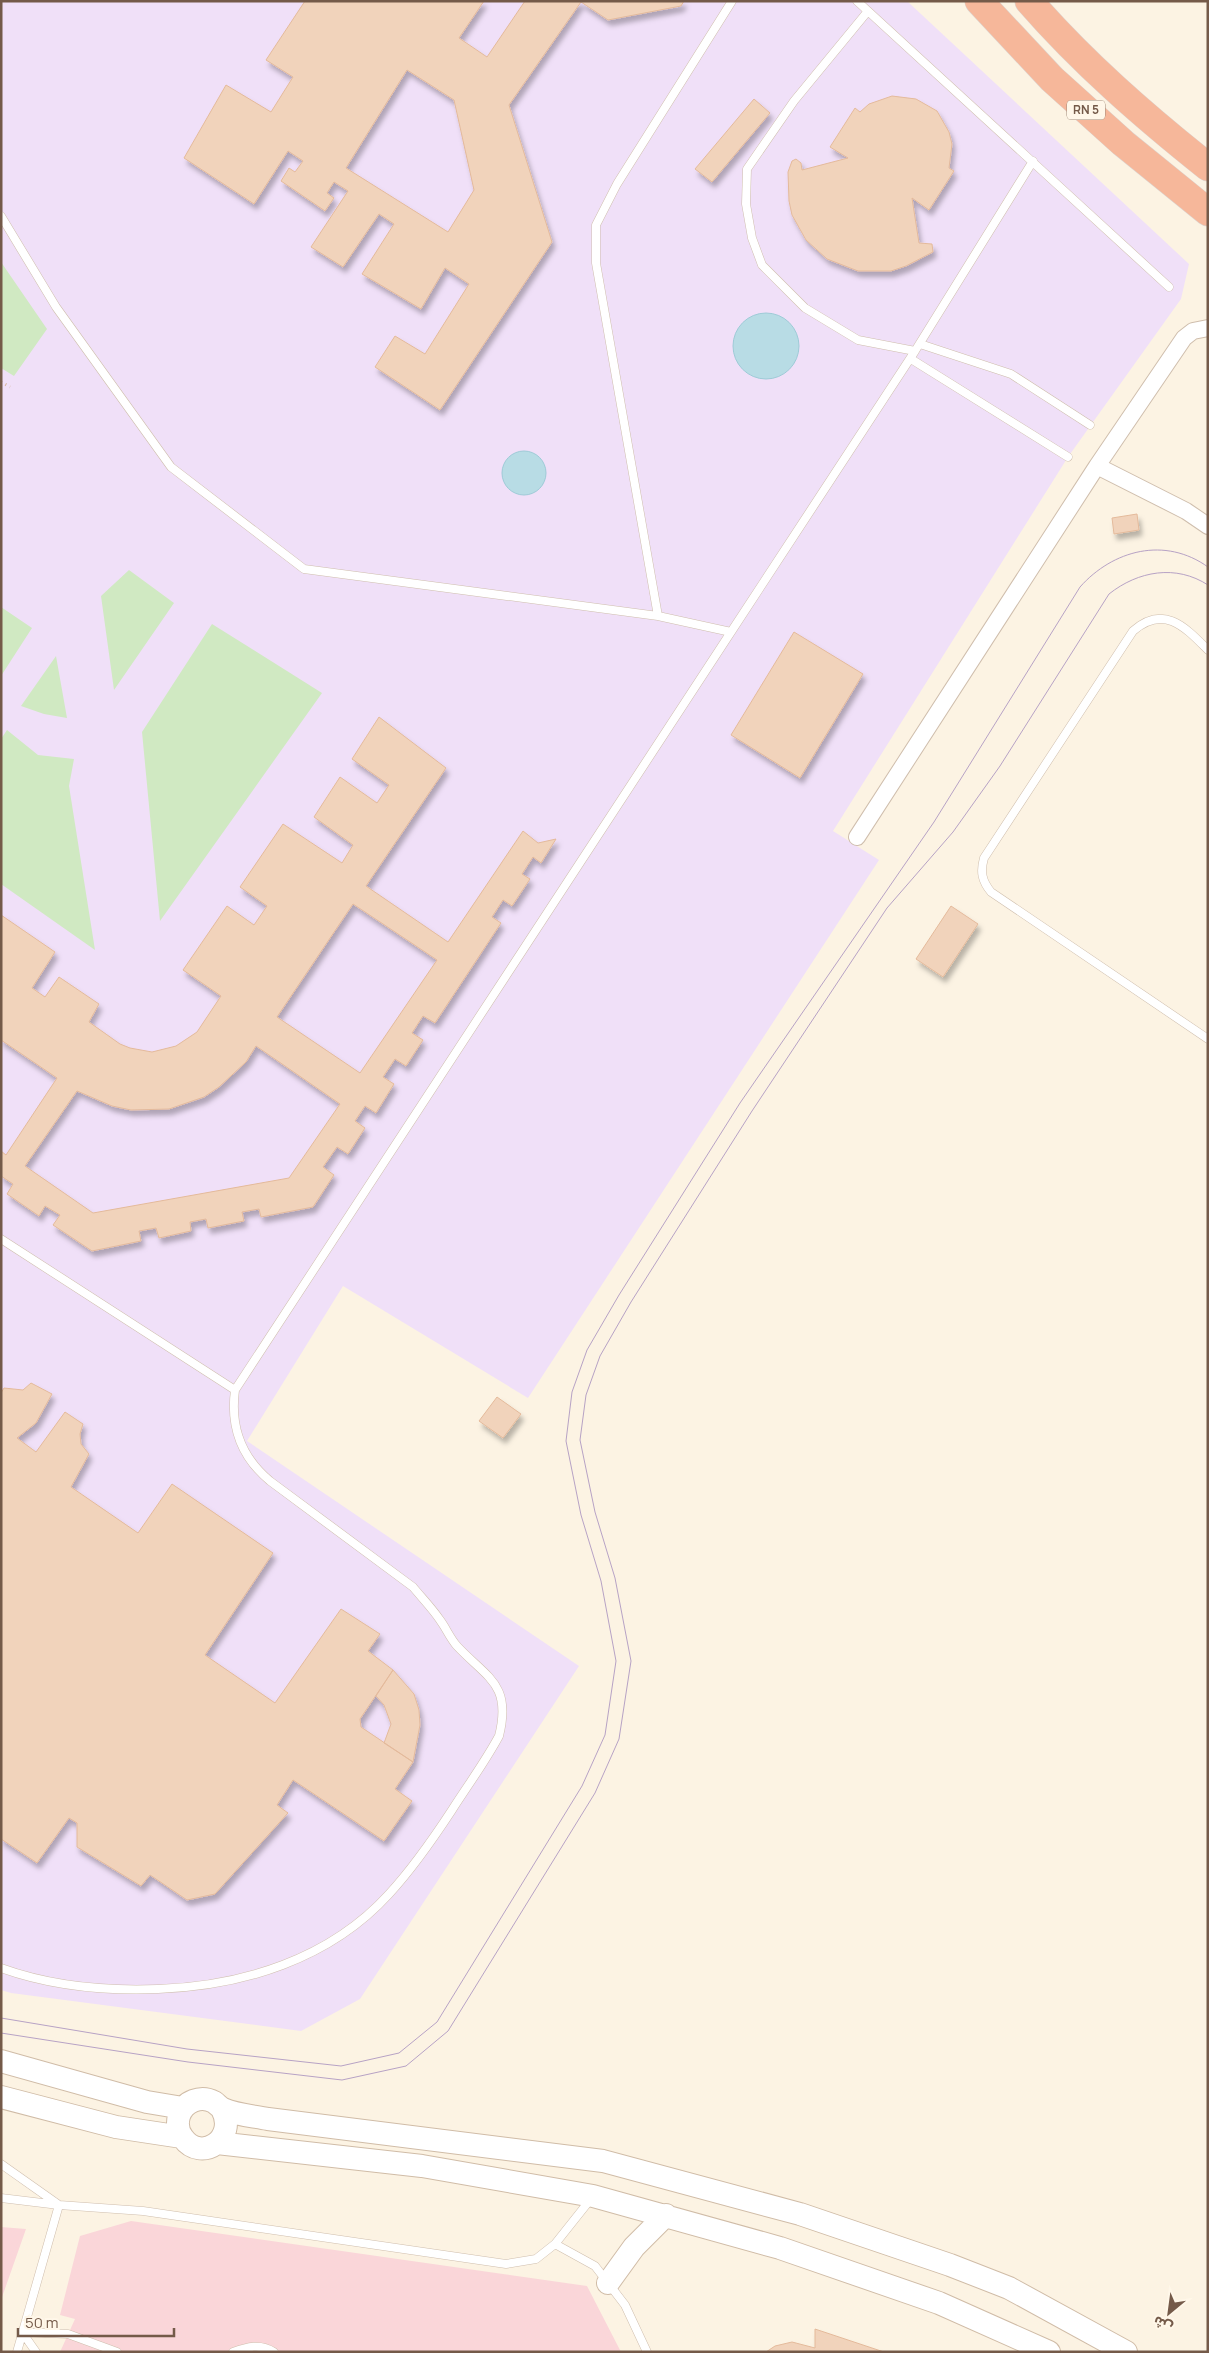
<svg xmlns="http://www.w3.org/2000/svg" width="1209" height="2353" viewBox="0 0 1209 2353" font-family="Manrope,'Noto Sans Arabic',sans-serif">
<style>
.education{fill:#f0e0f8}
.medical{fill:#fad6d9}
.green{fill:#d0e9c2}
.water{fill:#b8dce5;stroke:#9ecbd7}
.building{fill:#f1d3bb;stroke:#e4ba9b;fill-rule:evenodd;filter:url(#shadow)}
.lines{fill:none;stroke-linecap:round;stroke-linejoin:round}
.lane-casing{stroke:#cfbead;stroke-width:9}
.street-casing{stroke:#cfbead;stroke-width:18}
.secondary-casing{stroke:#d0bca7;stroke-width:24}
.highway-casing{stroke:#dbd4d0;stroke-width:29}
.path{stroke:#d6b69e;stroke-width:3;stroke-dasharray:1 4;stroke-linecap:butt}
.lane{stroke:#fff;stroke-width:8}
.street{stroke:#fff;stroke-width:16}
.secondary{stroke:#fff;stroke-width:22}
.highway{stroke:#f6b79a;stroke-width:28}
.tram{stroke:#b7a2c5;stroke-width:1}
.labels{text-anchor:middle;stroke-width:4;stroke-linejoin:round;paint-order:stroke}
.shield{fill:#fff7e9;stroke:#9e8979;stroke-width:1}
.shield-label{font-size:12px;font-weight:bold;fill:#745a49}
</style>
<defs>
<filter id="shadow"><feDropShadow dx="3" dy="5.5" stdDeviation="2.5" flood-color="#0004"/></filter>
</defs>
<rect width="100%" height="100%" fill="#fcf3e3"/>
<path class="education" d="M1 1H907L1189 264 1181 299 1068 457 833 831 879 860 528 1398 343 1286 247 1441 579 1666 360 1999 301 2031 11 1993 1 1990Z"/>
<path class="medical" d="M131 2221 587 2286 621 2352H60L75 2319 60 2315 80 2236Z
M1 2227 26 2229 1 2300Z"/>
<path class="green" d="M1 262 47 329 14 376 1 368Z
M129 570 174 603 114 690 101 596Z
M1 607 32 628 1 676Z
M212 624 322 693 160 921 142 732Z
M56 656 67 718 44 714 21 706Z
M7 730 38 755 74 759 69 786 95 950 1 884V739Z"/>
<path class="water" d="M733 346a33 33 0 1 1 66 0a33 33 0 1 1-66 0Z
M502 473a22 22 0 1 1 44 0a22 22 0 1 1-44 0Z"/>
<path class="building" d="M305 1H484L459 38 487 57 525 1H684L681 6 608 20 581 2 509 105 552 242 440 410 375 367 395 336 425 354 469 284 445 268 421 309 362 274 394 224 379 214 343 267 311 247 348 191 334 182 327 193 334 198 325 211 281 181 289 168 295 172 303 161 288 151 254 204 184 158 226 85 271 112 293 77 266 60ZM407 70 454 100 474 190 448 232 346 168Z
M892 96 916 99 937 111 949 132 952 144 949 168 954 171 929 210 912 198 919 243 932 244 933 252 906 266 891 271H858L827 259 806 240 792 215 789 201 788 172 792 161 796 159 801 163 802 170 848 158 830 147 855 108 860 112 869 104Z
M754 99 770 113 712 182 695 169Z
M1137 514 1139 530 1114 534 1112 518Z
M794 632 863 674 800 778 731 735Z
M379 717 446 768 366 886 448 942 523 831 538 843 556 839 541 863 533 857 522 874 530 879 512 906 503 900 492 917 501 923 435 1023 423 1016 412 1033 423 1040 406 1066 395 1059 383 1077 394 1084 376 1113 365 1106 355 1121 365 1128 348 1154 337 1147 323 1167 334 1175 313 1207 261 1217 259 1209 242 1212 244 1221 208 1228 206 1219 190 1222 191 1231 159 1238 156 1228 139 1231 141 1241 92 1251 53 1225 60 1215 45 1206 39 1216 7 1194 13 1184 1 1176V1151L6 1155 57 1078 1 1040V915L55 952 32 988 45 997 59 977 99 1004 89 1022 120 1044 130 1048 152 1052 176 1046 197 1032 221 996 183 970 227 906 254 925 267 906 240 887 283 824 342 863 353 845 314 817 340 777 377 803 389 785 352 759ZM353 904 437 960 360 1073 277 1017ZM256 1046 340 1104 289 1178 93 1213 25 1166 77 1091 112 1106 131 1110 169 1109 204 1097 219 1087 246 1062Z
M951 906 978 924 943 977 916 959Z
M31 1383 52 1394 36 1423 17 1438 36 1452 65 1412 83 1424 80 1434 81 1444 89 1454 71 1487 138 1533 172 1484 273 1553 205 1655 275 1703 341 1609 380 1634 368 1651 393 1670 360 1719 361 1727 413 1762 395 1789 412 1801 384 1841 293 1780 277 1805 288 1813 215 1894 187 1900 150 1875 141 1886 77 1847V1823L69 1818 37 1863 1 1839V1393L4 1388 23 1390Z
M497 1397 521 1414 503 1438 479 1421Z
M393 1670 414 1694 419 1710 420 1725 413 1762 384 1743 391 1724 384 1705 376 1696Z
M815 2329 884 2352H766L775 2346 792 2342 815 2348Z"/>
<g class="lines">
<g class="lane-casing">
<path id="lane" d="M732 1 617 184 596 225V263L658 616 731 632 915 351
M857 1 1169 287
M868 11 794 101 747 169 746 204 752 238 762 265 805 308 858 340 915 351 1033 161
M1 216 56 307 171 467 304 569 658 616
M920 344 1011 374 1090 425
M911 359 1068 457
M1208 650C1185 627 1164 604 1133 631L984 858C980 872 982 881 991 892L1208 1039
M1 1239 235 1390
M1 1968C51 1986 106 1991 158 1989 243 1986 330 1959 389 1894 413 1868 433 1839 452 1810 468 1785 485 1762 499 1736 512 1684 487 1678 457 1646 450 1638 446 1628 440 1620 432 1608 422 1598 413 1587L270 1481C241 1457 230 1427 235 1390L731 632
M1 2164 59 2205 17 2352
M1 2198 59 2205 143 2211 506 2264 536 2259 555 2244 590 2200
M555 2244 595 2266 625 2305 647 2352
M22 2332 68 2334 117 2352
M22 2332 36 2352
M233 2352C247 2347 260 2343 274 2352"/>
</g>
<g class="street-casing">
<path id="street" d="M1097 466 1186 511 1208 526
M857 837 1097 466 1184 338 1193 331 1208 328"/>
</g>
<g class="secondary-casing">
<path id="secondary" d="M1 2061 147 2102 183 2108
M1 2097 116 2127 182 2137
M222 2109C238 2139 201 2163 183 2138 178 2132 177 2123 179 2116 184 2101 201 2095 214 2102 217 2104 219 2107 223 2109 236 2115 254 2116 268 2119L603 2161 800 2214 950 2265 1009 2288 1126 2352
M217 2143 422 2166 593 2196 780 2248 939 2303 1049 2352
M608 2283 634 2247 666 2215"/>
</g>
<g class="highway-casing">
<path id="highway" d="M979 1 1052 79 1123 143 1208 212
M1029 1C1083 63 1144 116 1208 167"/>
</g>
<path class="path" d="M1 382 10 387"/>
<use href="#lane" class="lane"/>
<use href="#street" class="street"/>
<use href="#secondary" class="secondary"/>
<use href="#highway" class="highway"/>
<path class="tram" d="M1 2018 187 2049 341 2066 399 2053 437 2022 582 1786 605 1735 616 1661 601 1581 581 1515 566 1441 572 1392 587 1350 619 1295 740 1103 934 822 1080 587C1113 550 1165 536 1208 567
M1 2033 188 2062 342 2080 406 2066 448 2031 595 1793 619 1739 631 1661 615 1578 595 1512 580 1440 586 1395 600 1356 631 1302 752 1111 887 908 953 832 1000 766 1109 594C1138 571 1176 564 1208 585"/>
</g>
<g class="labels">
<rect class="shield" x="1067" y="100.5" width="38" height="19" rx="4"/>
<g class="shield-label">
<text x="1086" y="114">RN 5</text>
</g>
</g>
<rect width="1209" height="2353" fill="none" stroke="#745a49" stroke-width="5"/>
<g transform="translate(1169 2313) rotate(209)" stroke="#fff7e9" stroke-width="4" paint-order="stroke">
<path d="M0-4L9 19L0 12L-9 19Z" fill="#745a49"/>
<text y="-8" font-size="14" font-weight="bold" text-anchor="middle" fill="#745a49">ش</text>
</g>
<path d="M18 2328v8h156v-8" fill="none" stroke="#745a49" stroke-width="2.5"/>
<text x="25" y="2328" font-size="15" fill="#745a49" stroke="#fff7e9" stroke-width="4" paint-order="stroke">50 m</text>
</svg>
